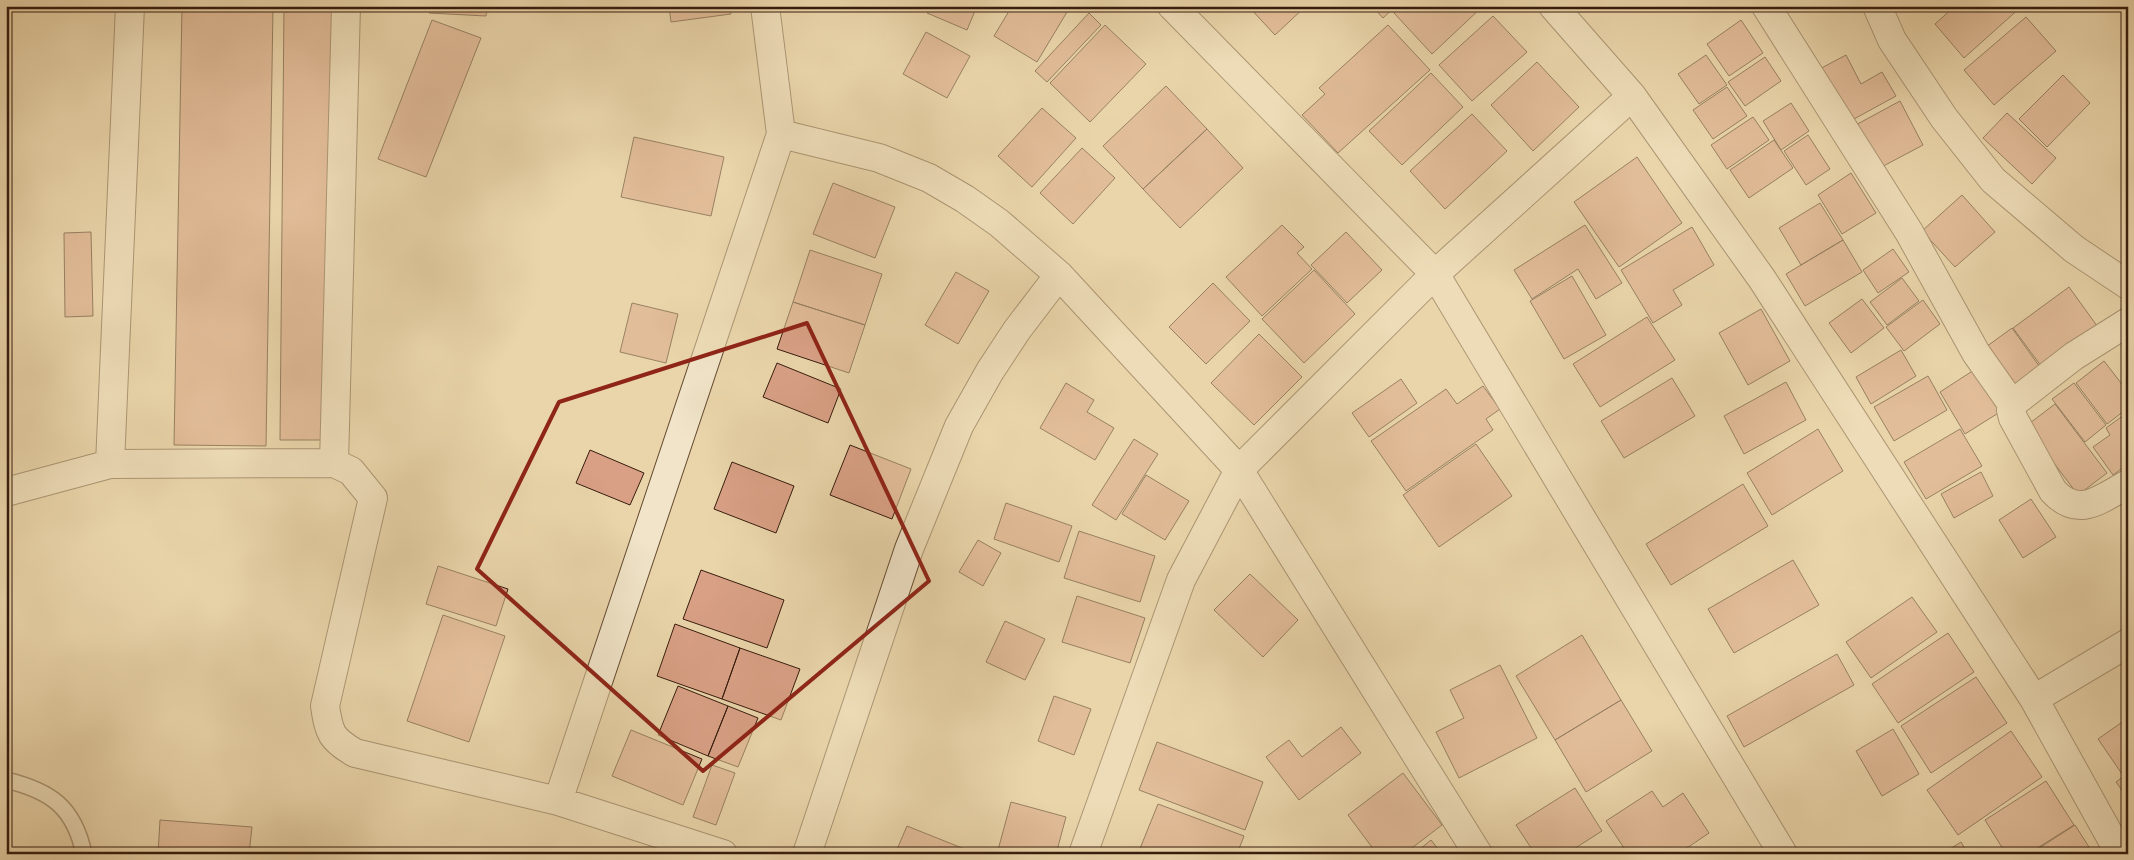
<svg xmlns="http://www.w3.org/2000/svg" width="2134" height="860" viewBox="0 0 2134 860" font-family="'IM FELL Double Pica',serif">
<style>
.building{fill:#d9a085;stroke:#361c0d}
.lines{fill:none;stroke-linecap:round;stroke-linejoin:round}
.service-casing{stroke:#634a34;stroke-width:18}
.minor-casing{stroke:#634a34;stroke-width:30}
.service{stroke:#f1e4c8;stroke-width:15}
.minor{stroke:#f1e4c8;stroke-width:28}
.marked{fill:none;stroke:#8f2418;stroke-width:4;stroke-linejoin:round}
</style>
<rect width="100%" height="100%" fill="#ead5aa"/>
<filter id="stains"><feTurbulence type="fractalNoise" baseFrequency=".004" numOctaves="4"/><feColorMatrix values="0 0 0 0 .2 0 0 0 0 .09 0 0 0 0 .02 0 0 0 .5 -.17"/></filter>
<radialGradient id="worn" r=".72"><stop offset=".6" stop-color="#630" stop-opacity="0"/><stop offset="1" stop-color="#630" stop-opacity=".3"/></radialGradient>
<path class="building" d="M182 6 273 7 266 446 174 445Z
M284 6H334L330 440H280Z
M430 6H487L486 16 429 13Z
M669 6H730L731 14 671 22Z
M883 6H924V11Z
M930 6H977L967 30 927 13Z
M1012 6 1070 7 1037 62 994 36Z
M1248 6H1306L1275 35Z
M1372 6H1396L1383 18Z
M1401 6H1483L1432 54 1394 13Z
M1955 6H2022L1964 58 1935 24Z
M1089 13 1101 25 1047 82 1035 71Z
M1493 16 1527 52 1472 101 1439 65Z
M2026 17 2056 51 1994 105 1964 70Z
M432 20 481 38 426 177 378 159Z
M1741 20 1763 53 1729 76 1707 44Z
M1105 25 1146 64 1090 122 1050 83Z
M1388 25 1430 70 1338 153 1302 115 1325 94 1319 88Z
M926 32 970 56 947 98 903 74Z
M1706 55 1727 85 1699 104 1678 74Z
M1846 55 1861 84 1882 72 1896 96 1843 125 1814 72Z
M1765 57 1781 81 1745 106 1728 82Z
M1537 62 1579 107 1533 151 1491 105Z
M1431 73 1463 107 1402 165 1369 131Z
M2063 75 2090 103 2047 147 2019 119Z
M1166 86 1207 129 1143 189 1103 146Z
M1727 87 1747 116 1713 139 1693 110Z
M1900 101 1923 145 1874 171 1852 127Z
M1791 103 1809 131 1781 150 1763 121Z
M1042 108 1076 138 1032 187 998 156Z
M2007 113 2056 158 2032 184 1983 138Z
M1472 114 1507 151 1445 209 1410 171Z
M1753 117 1769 140 1727 169 1711 145Z
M1207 129 1243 168 1180 228 1143 189Z
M1808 135 1830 169 1806 185 1784 151Z
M634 137 724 157 711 216 621 197Z
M1774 140 1793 168 1749 198 1730 170Z
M1082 148 1115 178 1073 224 1040 193Z
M1637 157 1682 223 1619 267 1574 202Z
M1851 173 1876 213 1842 234 1818 195Z
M833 183 895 207 875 258 813 234Z
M1962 195 1995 232 1955 267 1922 231Z
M1820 203 1843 240 1801 265 1779 228Z
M1282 225 1304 247 1297 253 1312 269 1262 316 1226 277Z
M1585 225 1622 283 1596 299 1578 269 1532 299 1514 270Z
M1692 227 1714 265 1673 290 1682 305 1653 323 1621 270Z
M91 232 93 316 65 317 64 233Z
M1346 232 1382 270 1347 303 1311 265Z
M1843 240 1862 272 1805 306 1786 274Z
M1893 249 1909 272 1878 293 1863 270Z
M810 250 882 274 865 325 793 302Z
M1314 270 1355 314 1304 363 1262 319Z
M956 272 989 291 958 344 925 325Z
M1572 276 1606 335 1564 359 1530 301Z
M1902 278 1919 301 1887 325 1870 302Z
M1213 283 1250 321 1206 364 1169 327Z
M2069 287 2100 330 2044 370 2013 328Z
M1862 299 1884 328 1851 353 1829 323Z
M1923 300 1940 324 1904 351 1886 327Z
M793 302 865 325 849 373 777 349Z
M632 303 678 314 666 363 620 352Z
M1761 309 1790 361 1748 385 1719 333Z
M1647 317 1675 360 1600 407 1573 364Z
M2012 328 2042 370 2009 394 1979 352Z
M1259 334 1302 377 1254 425 1211 383Z
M1901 350 1916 376 1871 404 1856 377Z
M2104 361 2128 392V408L2107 424 2076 383Z
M777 363 841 389 828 423 763 397Z
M1974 370 2000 412 1965 434 1940 392Z
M1928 376 1947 410 1894 441 1874 407Z
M1672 378 1695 416 1624 458 1601 421Z
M1401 379 1417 403 1369 437 1352 413Z
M1786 382 1806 420 1744 454 1724 416Z
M1066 383 1094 400 1087 412 1114 428 1095 460 1040 428Z
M2074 383 2106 425 2085 442 2052 399Z
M1483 386 1500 409 1486 419 1493 430 1406 491 1371 441 1446 389 1457 404Z
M2055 404 2107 473 2078 495 2026 426Z
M2128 412V464L2113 475 2093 447 2110 435 2106 428Z
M1818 429 1843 471 1772 515 1747 473Z
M1960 429 1982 466 1926 499 1904 462Z
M1134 439 1158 454 1116 520 1092 505Z
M1476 444 1512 496 1439 547 1403 495Z
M850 445 911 469 892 519 830 495Z
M590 450 644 473 630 505 576 483Z
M732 462 794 486 776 533 714 509Z
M1981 472 1993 496 1954 518 1941 494Z
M1146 475 1189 501 1165 540 1122 514Z
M1743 484 1768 526 1671 585 1646 544Z
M2031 499 2056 537 2023 558 1999 520Z
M1006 503 1072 526 1059 562 994 539Z
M1079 531 1155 556 1140 602 1064 578Z
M978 540 1001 553 983 586 959 572Z
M1793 560 1819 605 1734 653 1708 609Z
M438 566 508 589 496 626 426 604Z
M701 570 784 600 767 648 683 619Z
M1250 574 1298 620 1263 657 1214 610Z
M1077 596 1145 618 1130 663 1062 642Z
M1912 597 1937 632 1871 678 1846 642Z
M443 615 505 636 469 742 407 721Z
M1005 621 1045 639 1025 680 986 662Z
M675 624 740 648 722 699 657 676Z
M1948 633 1974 672 1898 723 1872 684Z
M1582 635 1621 700 1555 740 1516 676Z
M740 648 800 669 781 720 722 699Z
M1837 654 1854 685 1744 747 1727 716Z
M1500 665 1537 738 1459 778 1436 732 1464 718 1450 690Z
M1976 677 2007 723 1931 773 1901 726Z
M678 686 728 706 708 756 658 735Z
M1054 696 1091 709 1074 755 1038 741Z
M1621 700 1652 751 1586 792 1555 740Z
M728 706 758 718 738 767 708 756Z
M2128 718V770L2122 774 2098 739Z
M1341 727 1361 753 1299 800 1266 757 1289 740 1302 757Z
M1893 729 1919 774 1882 796 1856 751Z
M631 730 702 759 683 805 612 776Z
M2011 731 2042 777 1958 835 1927 790Z
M1157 742 1263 782 1245 830 1139 790Z
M712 765 735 773 716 825 693 817Z
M1403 773 1442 825 1404 854H1377L1348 815Z
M2128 773V799L2116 782Z
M2046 781 2074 825 2028 854H2006L1985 820Z
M1575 788 1602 831 1566 854H1535L1516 825Z
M1652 791 1663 807 1683 793 1709 833 1678 854H1628L1606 821Z
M1011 802 1066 817 1056 854H1013L998 850Z
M1158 804 1244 836 1237 854H1145L1139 851Z
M160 820 252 827 249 854H158Z
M2075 825 2089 847 2078 854H2030Z
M907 826 977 854H895Z
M1431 840 1442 854H1414Z
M1961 842 1968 854H1942Z
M1611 848 1614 854H1602Z"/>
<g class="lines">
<g class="service-casing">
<path id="service" d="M6 780C51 791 74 807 84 854"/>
</g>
<g class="minor-casing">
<path id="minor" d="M1172 6 1435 274 1783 854
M1553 6 1632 96 1762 279 2034 699 2120 854
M1766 6 1909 232 1976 353 2012 404 2011 410 2013 418 2053 491C2079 519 2100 499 2128 484
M1877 6 1892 40 1944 118 1993 180 2074 249 2128 285
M781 134 879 158 929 178 965 199 999 223 1059 275 1239 470 1478 854
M2012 404 2074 356 2128 322
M334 463 346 6
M110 464 130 6
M6 492 110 464 334 463 351 471 373 498 325 706C329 733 331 739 355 753L558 801 723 854
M2034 699 2128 643
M558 801 781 134 765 6
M807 854 909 549 959 426 990 371 1017 330 1059 275
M1083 854 1181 580 1239 470 1435 274 1632 96"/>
</g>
<use href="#service" class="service"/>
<use href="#minor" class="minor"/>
</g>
<path d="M0 0H2134V860H0ZM807 323 929 581 703 771 477 569 559 402Z" fill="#ead5aa" fill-opacity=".55" fill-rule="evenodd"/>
<path class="marked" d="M807 323 929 581 703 771 477 569 559 402Z"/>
<rect width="2134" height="860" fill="none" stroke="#ead5aa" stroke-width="25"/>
<rect x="8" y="8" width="2119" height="845" fill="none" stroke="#361c0d" stroke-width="2.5"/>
<rect x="12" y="12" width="2109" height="835" fill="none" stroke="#361c0d"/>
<rect width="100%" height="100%" filter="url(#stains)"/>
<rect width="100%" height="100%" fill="url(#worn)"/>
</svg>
